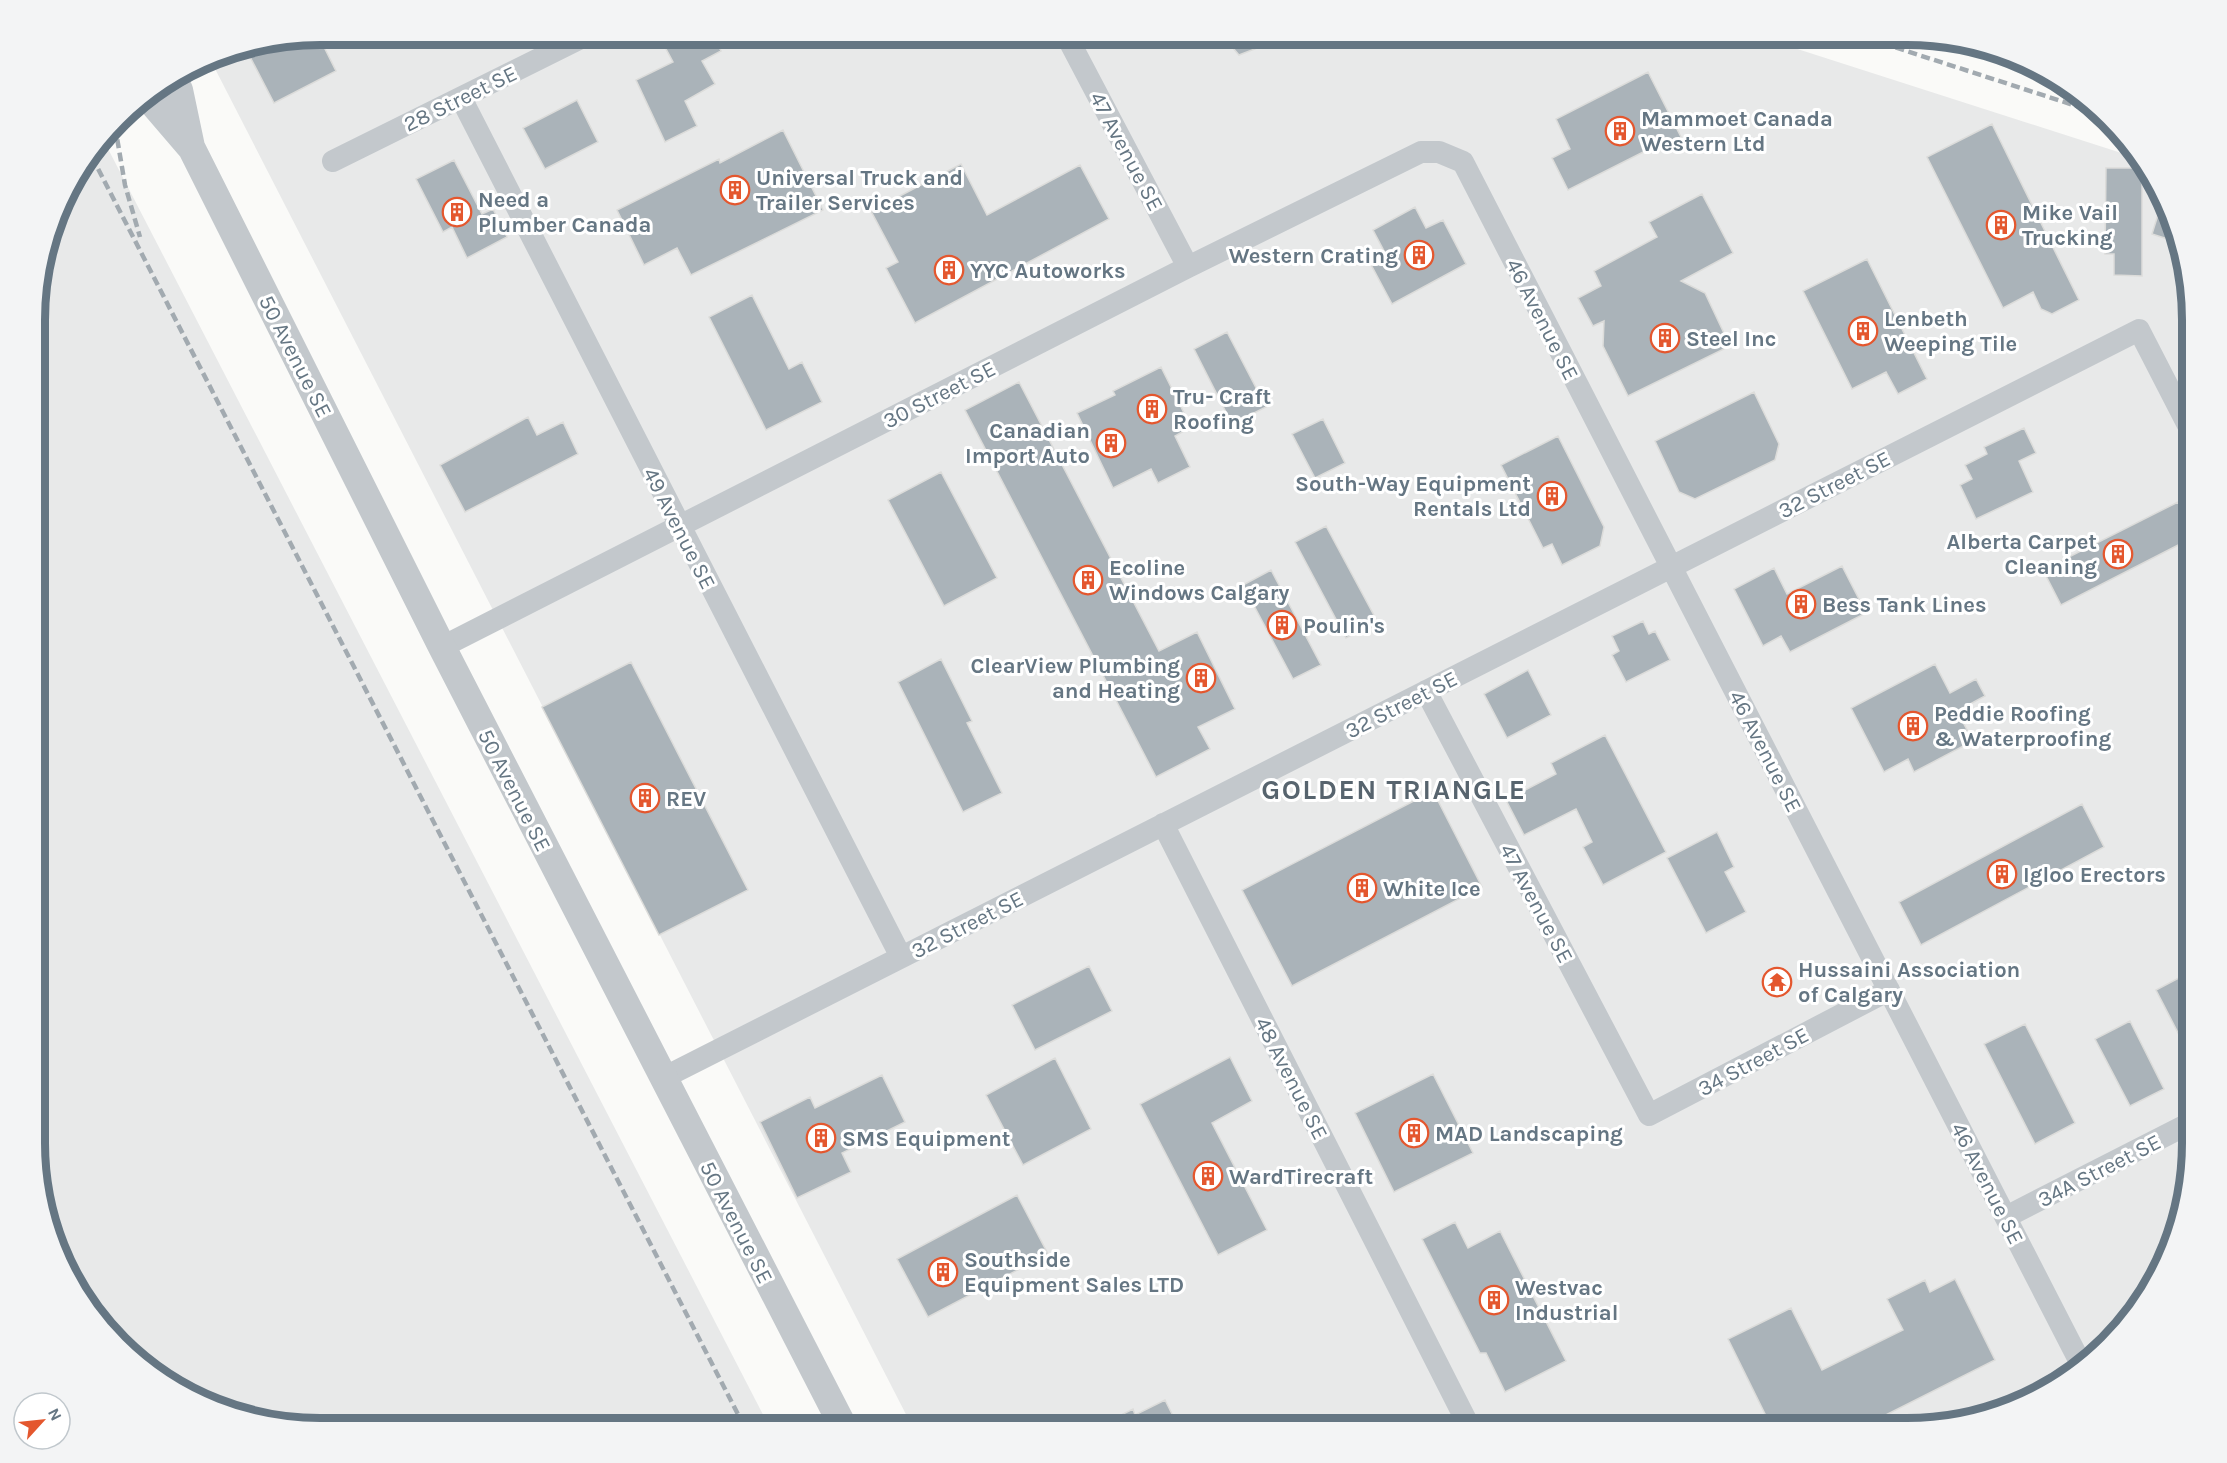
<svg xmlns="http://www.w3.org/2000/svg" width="2227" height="1463" viewBox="0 0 2227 1463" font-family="Karla,sans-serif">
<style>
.built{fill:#e8e9e9}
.building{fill:#aab3b9;stroke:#dcdcda;stroke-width:1.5}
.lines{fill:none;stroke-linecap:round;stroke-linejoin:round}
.minor{stroke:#c3c8cc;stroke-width:22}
.tertiary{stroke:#c3c8cc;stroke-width:28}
.rail{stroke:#a2aab0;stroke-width:4.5;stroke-dasharray:9 4.5;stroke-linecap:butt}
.labels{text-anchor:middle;stroke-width:6;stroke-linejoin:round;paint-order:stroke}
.street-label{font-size:22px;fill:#657683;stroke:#fff}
.poi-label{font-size:22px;font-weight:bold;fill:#657683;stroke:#fff;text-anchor:start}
.district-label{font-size:28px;font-weight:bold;letter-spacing:1.5px;fill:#57646e;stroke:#fff}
.rim{fill:none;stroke:#657683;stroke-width:8}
</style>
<rect width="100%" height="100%" fill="#fafaf8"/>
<path class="built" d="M320 35H1754L2137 158 2154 177 2192 301V1162L2177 1235 2144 1302 2050 1390 1926 1428H913L209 57Z
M104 141 770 1428H319L228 1413 161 1380 73 1286 37 1180V283L64 193Z"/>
<path class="building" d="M658 34H712L721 51 702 61 715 84 685 101 697 126 665 142 636 80 673 62Z
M1221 34H1288V36L1239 55Z
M318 35 336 71 274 103 246 49Z
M1648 72 1684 143 1666 152 1661 143 1568 190 1552 158 1570 149 1556 119Z
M577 100 598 142 545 169 523 128Z
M1992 124 2079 300 2052 314 2041 309 2033 292 2003 308 1927 157Z
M783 130 823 210 691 275 677 248 644 265 617 210 719 159 720 163Z
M454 160 482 214 493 209 507 237 467 258 452 227 443 232 416 179Z
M961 164 987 215 1080 165 1109 219 915 323 886 268 898 262 871 211Z
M2106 168H2142V276L2114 275V254H2105Z
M1702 194 1733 253 1681 281 1705 293 1730 346 1628 396 1603 346 1604 321 1593 326 1578 298 1601 286 1594 271 1657 237 1649 222Z
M2162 202 2165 213 2174 241 2152 234Z
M1415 207 1426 228 1443 220 1466 264 1392 304 1368 259 1384 251 1373 230Z
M1867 259 1927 379 1898 394 1886 372 1852 389 1803 291Z
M752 295 789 369 802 362 822 402 766 430 709 317Z
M1227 332 1266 407 1232 424 1194 349Z
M1161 367 1191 427 1175 436 1190 467 1158 483 1151 469 1113 488 1077 413 1115 395 1113 391Z
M1019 382 1159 651 1197 632 1235 709 1198 727 1210 749 1156 777 965 410Z
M1754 392 1779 444 1775 460 1695 499 1679 492 1655 441Z
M528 417 537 435 563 422 578 454 465 512 440 465Z
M1323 419 1345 463 1315 478 1292 434Z
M2024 428 2036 453 2019 461 2033 492 1976 519 1960 485 1972 479 1965 465 1987 454 1984 447Z
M1558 436 1604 527 1600 546 1562 565 1552 544 1543 548 1501 465Z
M941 472 997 578 944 606 888 500Z
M2178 502 2192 528V538L2061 605 2043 570Z
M1326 526 1377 621 1346 638 1295 542Z
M1842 566 1866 613 1790 652 1781 636 1763 646 1734 589 1774 568 1787 594Z
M1271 570 1321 665 1293 679 1243 585Z
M1643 621 1649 634 1655 631 1670 660 1626 682 1612 655 1619 651 1612 636Z
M941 659 972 721 967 723 1002 793 963 812 898 682Z
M631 662 748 890 659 935 542 707Z
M1935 664 1950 693 1976 679 1985 696 1957 711 1973 741 1914 772 1908 759 1884 772 1851 708Z
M1528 670 1551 715 1507 738 1484 694Z
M1605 735 1666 852 1603 885 1583 847 1592 842 1576 809 1524 835 1506 800 1556 774 1551 763Z
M1433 791 1482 887 1292 986 1242 890Z
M2082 804 2104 847 1921 945 1899 902Z
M1717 832 1734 867 1725 872 1746 912 1706 933 1667 858Z
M1089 966 1112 1011 1035 1050 1012 1005Z
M2192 971V1060L2156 990Z
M2130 1021 2164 1089 2130 1106 2095 1039Z
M2025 1024 2075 1123 2035 1144 1984 1044Z
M1230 1057 1252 1101 1212 1123 1267 1230 1218 1255 1140 1104Z
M1055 1058 1091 1129 1023 1165 986 1095Z
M1433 1074 1473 1153 1394 1192 1355 1113Z
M882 1075 905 1122 842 1153 851 1172 797 1198 760 1122 810 1097 815 1108Z
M1017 1195 1048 1254 928 1317 897 1259Z
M1455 1222 1468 1248 1500 1231 1566 1361 1505 1392 1486 1353H1480L1422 1239Z
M1955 1279 1995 1360 1860 1428H1772L1728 1339 1791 1308 1822 1370 1903 1330 1887 1299 1925 1280 1930 1292Z
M1165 1400 1179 1428H1095L1133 1409 1135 1415Z"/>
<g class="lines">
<path class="minor" d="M1066 35 1188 267
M461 98 901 957
M333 161 587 35
M442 647 1188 267 1421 152H1439L1463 162 2080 1362
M1426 691 1649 1115 1889 990
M1163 824 1470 1428
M663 1078 2139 330 2192 433
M2006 1217 2192 1122"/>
<path class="tertiary" d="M174 79 179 90 191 147
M149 95 156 107 192 149 442 647 844 1428"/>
<path class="rail" d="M1857 35 2092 111
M115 126 125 185 140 237
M92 157 745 1428"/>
</g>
<defs>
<g id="building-ring" transform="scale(1.5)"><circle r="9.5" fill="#fff" stroke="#e4572e" stroke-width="1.5"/><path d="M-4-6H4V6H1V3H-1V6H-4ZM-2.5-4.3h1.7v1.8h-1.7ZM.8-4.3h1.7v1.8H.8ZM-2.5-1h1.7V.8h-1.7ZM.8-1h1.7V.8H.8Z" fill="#e4572e"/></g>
<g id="temple-ring" transform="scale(1.5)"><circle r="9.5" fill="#fff" stroke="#e4572e" stroke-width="1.5"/><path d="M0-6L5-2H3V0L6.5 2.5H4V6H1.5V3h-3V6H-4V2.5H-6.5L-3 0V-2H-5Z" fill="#e4572e"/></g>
</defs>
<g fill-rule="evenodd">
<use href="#building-ring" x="1620" y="131"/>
<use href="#building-ring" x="735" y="190"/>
<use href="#building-ring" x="457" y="212"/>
<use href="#building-ring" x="2001" y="225"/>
<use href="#building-ring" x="1419" y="255"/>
<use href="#building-ring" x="949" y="270"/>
<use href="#building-ring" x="1863" y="331"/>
<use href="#building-ring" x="1665" y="338"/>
<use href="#building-ring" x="1152" y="409"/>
<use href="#building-ring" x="1111" y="443"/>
<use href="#building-ring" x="1552" y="496"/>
<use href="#building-ring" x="2118" y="554"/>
<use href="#building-ring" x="1088" y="580"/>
<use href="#building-ring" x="1801" y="604"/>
<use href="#building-ring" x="1282" y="625"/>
<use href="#building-ring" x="1201" y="678"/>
<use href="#building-ring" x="1913" y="726"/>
<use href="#building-ring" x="645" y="798"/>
<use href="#building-ring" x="2002" y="874"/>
<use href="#building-ring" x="1362" y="888"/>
<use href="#temple-ring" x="1777" y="982"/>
<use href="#building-ring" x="1414" y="1133"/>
<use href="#building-ring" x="821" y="1138"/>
<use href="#building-ring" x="1208" y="1176"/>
<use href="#building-ring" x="943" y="1272"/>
<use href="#building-ring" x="1494" y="1300"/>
</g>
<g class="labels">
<g class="street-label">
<text transform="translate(460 98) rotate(-26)" y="8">28 Street SE</text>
<text transform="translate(1127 151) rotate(62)" y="8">47 Avenue SE</text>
<text transform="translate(1543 319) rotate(63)" y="8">46 Avenue SE</text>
<text transform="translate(296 356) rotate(63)" y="8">50 Avenue SE</text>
<text transform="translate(939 394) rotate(-27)" y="8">30 Street SE</text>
<text transform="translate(1834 484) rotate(-27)" y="8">32 Street SE</text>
<text transform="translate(680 528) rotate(63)" y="8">49 Avenue SE</text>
<text transform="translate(1401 704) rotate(-27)" y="8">32 Street SE</text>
<text transform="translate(1766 751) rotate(63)" y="8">46 Avenue SE</text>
<text transform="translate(515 790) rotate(63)" y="8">50 Avenue SE</text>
<text transform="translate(1537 903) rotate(62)" y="8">47 Avenue SE</text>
<text transform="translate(967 924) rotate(-27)" y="8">32 Street SE</text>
<text transform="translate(1753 1061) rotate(-28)" y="8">34 Street SE</text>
<text transform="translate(1292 1078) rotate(63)" y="8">48 Avenue SE</text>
<text transform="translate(2099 1170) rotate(-27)" y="8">34A Street SE</text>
<text transform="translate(1988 1183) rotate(63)" y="8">46 Avenue SE</text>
<text transform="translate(737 1222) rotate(63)" y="8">50 Avenue SE</text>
</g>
<g class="poi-label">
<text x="1641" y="126">Mammoet Canada<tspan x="1641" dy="25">Western Ltd</tspan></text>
<text x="756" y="185">Universal Truck and<tspan x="756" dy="25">Trailer Services</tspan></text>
<text x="478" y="207">Need a<tspan x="478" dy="25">Plumber Canada</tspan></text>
<text x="2022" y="220">Mike Vail<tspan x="2022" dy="25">Trucking</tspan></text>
<text x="1398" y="263" text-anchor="end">Western Crating</text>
<text x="970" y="278">YYC Autoworks</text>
<text x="1884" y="326">Lenbeth<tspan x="1884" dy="25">Weeping Tile</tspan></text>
<text x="1686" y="346">Steel Inc</text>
<text x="1173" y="404">Tru- Craft<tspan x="1173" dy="25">Roofing</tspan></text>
<text x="1090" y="438" text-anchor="end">Canadian<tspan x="1090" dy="25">Import Auto</tspan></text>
<text x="1531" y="491" text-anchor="end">South-Way Equipment<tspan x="1531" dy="25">Rentals Ltd</tspan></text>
<text x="2097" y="549" text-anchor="end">Alberta Carpet<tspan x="2097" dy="25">Cleaning</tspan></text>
<text x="1109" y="575">Ecoline<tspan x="1109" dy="25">Windows Calgary</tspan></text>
<text x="1822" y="612">Bess Tank Lines</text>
<text x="1303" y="633">Poulin's</text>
<text x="1180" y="673" text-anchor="end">ClearView Plumbing<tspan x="1180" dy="25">and Heating</tspan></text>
<text x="1934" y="721">Peddie Roofing<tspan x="1934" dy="25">&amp; Waterproofing</tspan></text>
<text x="666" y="806">REV</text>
<text x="2023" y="882">Igloo Erectors</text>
<text x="1383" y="896">White Ice</text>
<text x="1798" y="977">Hussaini Association<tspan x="1798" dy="25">of Calgary</tspan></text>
<text x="1435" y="1141">MAD Landscaping</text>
<text x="842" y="1146">SMS Equipment</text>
<text x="1229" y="1184">WardTirecraft</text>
<text x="964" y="1267">Southside<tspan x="964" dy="25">Equipment Sales LTD</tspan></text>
<text x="1515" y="1295">Westvac<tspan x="1515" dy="25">Industrial</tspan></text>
</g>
<g class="district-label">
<text x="1394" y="799">GOLDEN TRIANGLE</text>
</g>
</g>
<path d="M0 0H2227V1463H0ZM320 45H1907A275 275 0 0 1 2182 320V1143A275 275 0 0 1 1907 1418H320A275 275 0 0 1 45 1143V320A275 275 0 0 1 320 45Z" fill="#f3f4f5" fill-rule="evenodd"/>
<path class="rim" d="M320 45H1907A275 275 0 0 1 2182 320V1143A275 275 0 0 1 1907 1418H320A275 275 0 0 1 45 1143V320A275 275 0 0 1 320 45Z"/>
<g transform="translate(42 1421) rotate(63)"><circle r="28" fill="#ffffff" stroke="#c1c8cd" stroke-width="1.5"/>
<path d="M0-4.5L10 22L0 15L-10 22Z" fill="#e4572e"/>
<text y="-9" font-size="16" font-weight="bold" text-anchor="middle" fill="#657683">N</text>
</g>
</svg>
